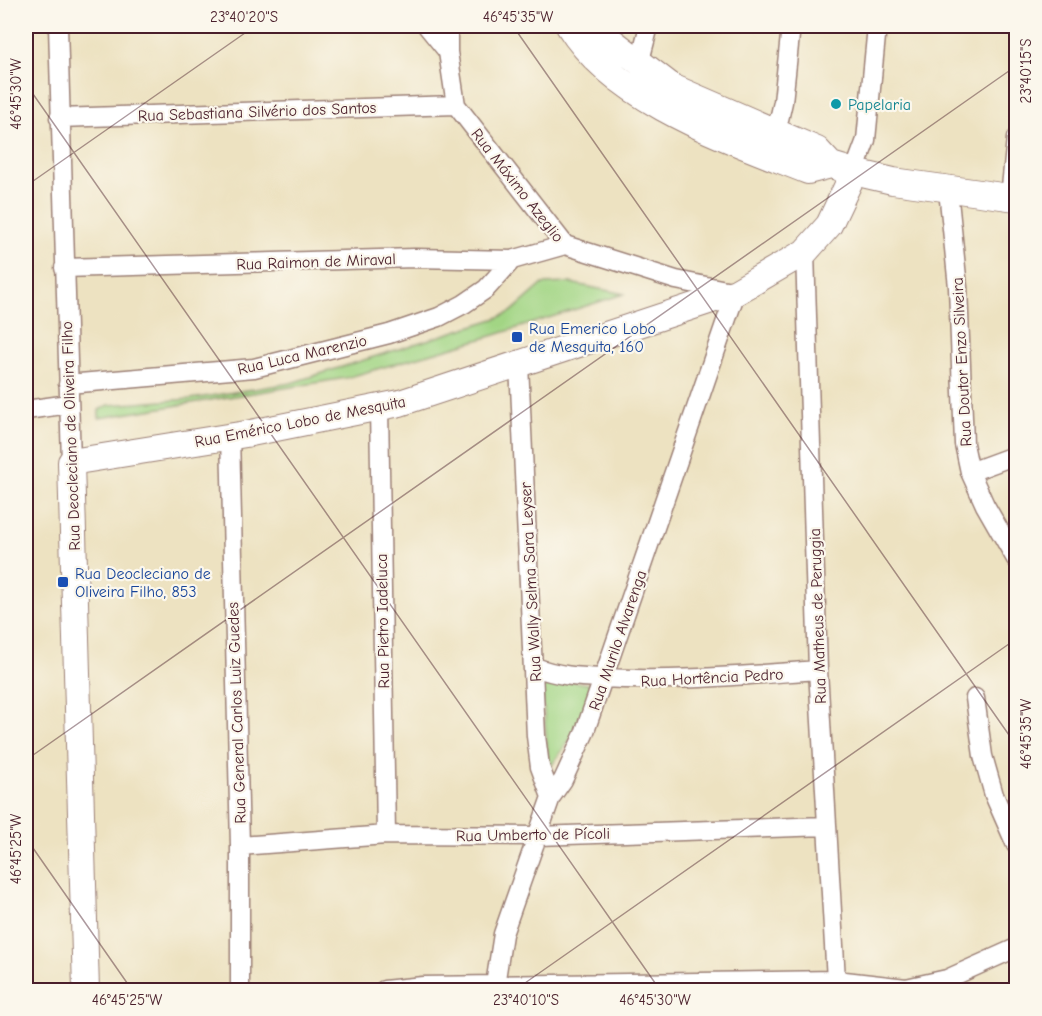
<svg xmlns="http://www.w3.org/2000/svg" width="1042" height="1016" viewBox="0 0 1042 1016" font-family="'Comic Neue',sans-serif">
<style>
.green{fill:#a2d584;stroke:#767a58;stroke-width:1.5}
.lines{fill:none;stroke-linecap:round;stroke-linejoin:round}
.street-casing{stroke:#9c8076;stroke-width:21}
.secondary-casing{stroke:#9c8076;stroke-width:28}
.street{stroke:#fff;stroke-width:18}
.secondary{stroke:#fff;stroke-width:26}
.ticks{fill:none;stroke:#4a1f2b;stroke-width:1.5;stroke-opacity:0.45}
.culture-dot{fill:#0f9aa8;stroke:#fbf7ec;stroke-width:2}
.transit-dot{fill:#1a4fb4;stroke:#fbf7ec;stroke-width:2}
.labels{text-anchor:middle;stroke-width:4.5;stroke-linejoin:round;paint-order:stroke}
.culture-label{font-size:16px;fill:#0d838f;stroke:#fbf7ec;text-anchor:start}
.street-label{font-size:16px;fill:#4a1f2b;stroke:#fbf7ec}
.transit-label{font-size:16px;fill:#164399;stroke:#fbf7ec;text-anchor:start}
.neatline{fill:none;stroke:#4a1f2b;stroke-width:2}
.ticks-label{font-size:15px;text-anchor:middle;fill:#4a1f2b}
</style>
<rect width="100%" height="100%" fill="#fbf7ec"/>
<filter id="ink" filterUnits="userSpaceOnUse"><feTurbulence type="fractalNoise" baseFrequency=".0167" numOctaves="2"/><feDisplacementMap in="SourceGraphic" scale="12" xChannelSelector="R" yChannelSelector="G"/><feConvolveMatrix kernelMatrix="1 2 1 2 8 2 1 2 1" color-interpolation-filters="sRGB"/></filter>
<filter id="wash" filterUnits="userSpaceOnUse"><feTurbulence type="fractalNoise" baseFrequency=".008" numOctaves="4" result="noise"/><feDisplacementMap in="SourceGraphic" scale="24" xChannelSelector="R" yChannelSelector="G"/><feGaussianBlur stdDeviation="1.35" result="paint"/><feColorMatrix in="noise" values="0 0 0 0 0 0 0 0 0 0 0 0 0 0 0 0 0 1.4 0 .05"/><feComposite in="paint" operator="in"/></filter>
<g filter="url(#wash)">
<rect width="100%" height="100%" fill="#ede2c1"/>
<path class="green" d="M570 283 624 294 495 335 346 378 99 418V410L109 405 191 399 291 383 497 318 511 312 543 284Z
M541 676 594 685 574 734 549 769Z"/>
</g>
<g filter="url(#ink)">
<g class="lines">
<g class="street-casing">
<path id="street" d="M58 26 71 462
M427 26 448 52
M448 26V52L456 105 565 245 676 280 736 292 584 734 563 780 551 797 503 934 495 985
M639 64 649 26
M59 118 456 105
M776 133 783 102 791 26
M854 172 866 140 877 26
M948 190 958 287 964 444 970 472 985 505 1016 559
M1010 197 1016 138
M805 252 818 670 836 980
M64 268 415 258 512 260 565 245
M519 364 536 736 540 767 551 797
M68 384 254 368 389 334 439 317 464 304 486 289 512 260
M379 407 386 835
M26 410 69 404
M230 435 240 846V990
M970 472 1016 455
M535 667C558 676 578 677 602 678 674 682 746 675 818 670
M975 698 983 756 994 795 1016 845
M240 846 386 835 538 836 826 826
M384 990 423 986 836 980 906 988 947 979 1016 948"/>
</g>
<g class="secondary-casing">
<path id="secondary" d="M569 26C616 102 728 139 808 171L831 165
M592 26 672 87 817 150 831 165 854 172 893 181 1016 198
M86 990 71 462 246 434 400 403 736 292 805 252 829 225 854 172"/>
</g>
<use href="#street" class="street"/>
<use href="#secondary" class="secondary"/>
</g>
</g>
<path class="ticks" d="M513 26 1016 745M26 84 660 990M26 186 255 26M26 760 1016 66M26 838 132 990M515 990 1016 639"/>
<circle class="culture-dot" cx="836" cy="104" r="6"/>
<g class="transit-dot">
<rect x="511" y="331" width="12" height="12" rx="3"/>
<rect x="57" y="576" width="12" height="12" rx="3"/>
</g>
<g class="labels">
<g class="culture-label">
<text x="848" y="110">Papelaria</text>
</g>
<g class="street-label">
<text transform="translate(257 111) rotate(-2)" y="6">Rua Sebastiana Silvério dos Santos</text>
<text transform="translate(518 185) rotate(52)" y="6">Rua Máximo Azeglio</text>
<text transform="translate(316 261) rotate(-2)" y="6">Rua Raimon de Miraval</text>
<text transform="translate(302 354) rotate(-13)" y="6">Rua Luca Marenzio</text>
<text transform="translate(961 362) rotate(-93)" y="6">Rua Doutor Enzo Silveira</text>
<text transform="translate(300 421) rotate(-11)" y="6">Rua Emérico Lobo de Mesquita</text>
<text transform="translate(70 436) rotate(-92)" y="6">Rua Deocleciano de Oliveira Filho</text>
<text transform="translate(530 582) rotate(-93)" y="6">Rua Wally Selma Sara Leyser</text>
<text transform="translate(817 616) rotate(-92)" y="6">Rua Matheus de Peruggia</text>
<text transform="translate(382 621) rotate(-91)" y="6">Rua Pietro Iadeluca</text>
<text transform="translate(617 640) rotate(-71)" y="6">Rua Murilo Alvarenga</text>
<text transform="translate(712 677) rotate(-3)" y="6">Rua Hortência Pedro</text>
<text transform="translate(236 713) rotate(-92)" y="6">Rua General Carlos Luiz Guedes</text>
<text transform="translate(533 834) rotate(-1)" y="6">Rua Umberto de Pícoli</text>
</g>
<g class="transit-label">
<text x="529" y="334">Rua Emerico Lobo<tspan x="529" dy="18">de Mesquita, 160</tspan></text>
<text x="75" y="579">Rua Deocleciano de<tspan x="75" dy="18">Oliveira Filho, 853</tspan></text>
</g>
</g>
<rect width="1042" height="1016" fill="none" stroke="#fbf7ec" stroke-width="66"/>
<rect x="33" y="33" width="976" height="950" class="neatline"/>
<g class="ticks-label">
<text x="244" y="22">23°40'20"S</text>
<text x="518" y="22">46°45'35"W</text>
<text transform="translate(1026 71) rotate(-90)" y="5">23°40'15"S</text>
<text transform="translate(16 94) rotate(-90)" y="5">46°45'30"W</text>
<text transform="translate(1026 734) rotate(-90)" y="5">46°45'35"W</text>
<text transform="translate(16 849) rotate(-90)" y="5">46°45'25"W</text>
<text x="127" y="1005">46°45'25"W</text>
<text x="526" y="1005">23°40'10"S</text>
<text x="655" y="1005">46°45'30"W</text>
</g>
</svg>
